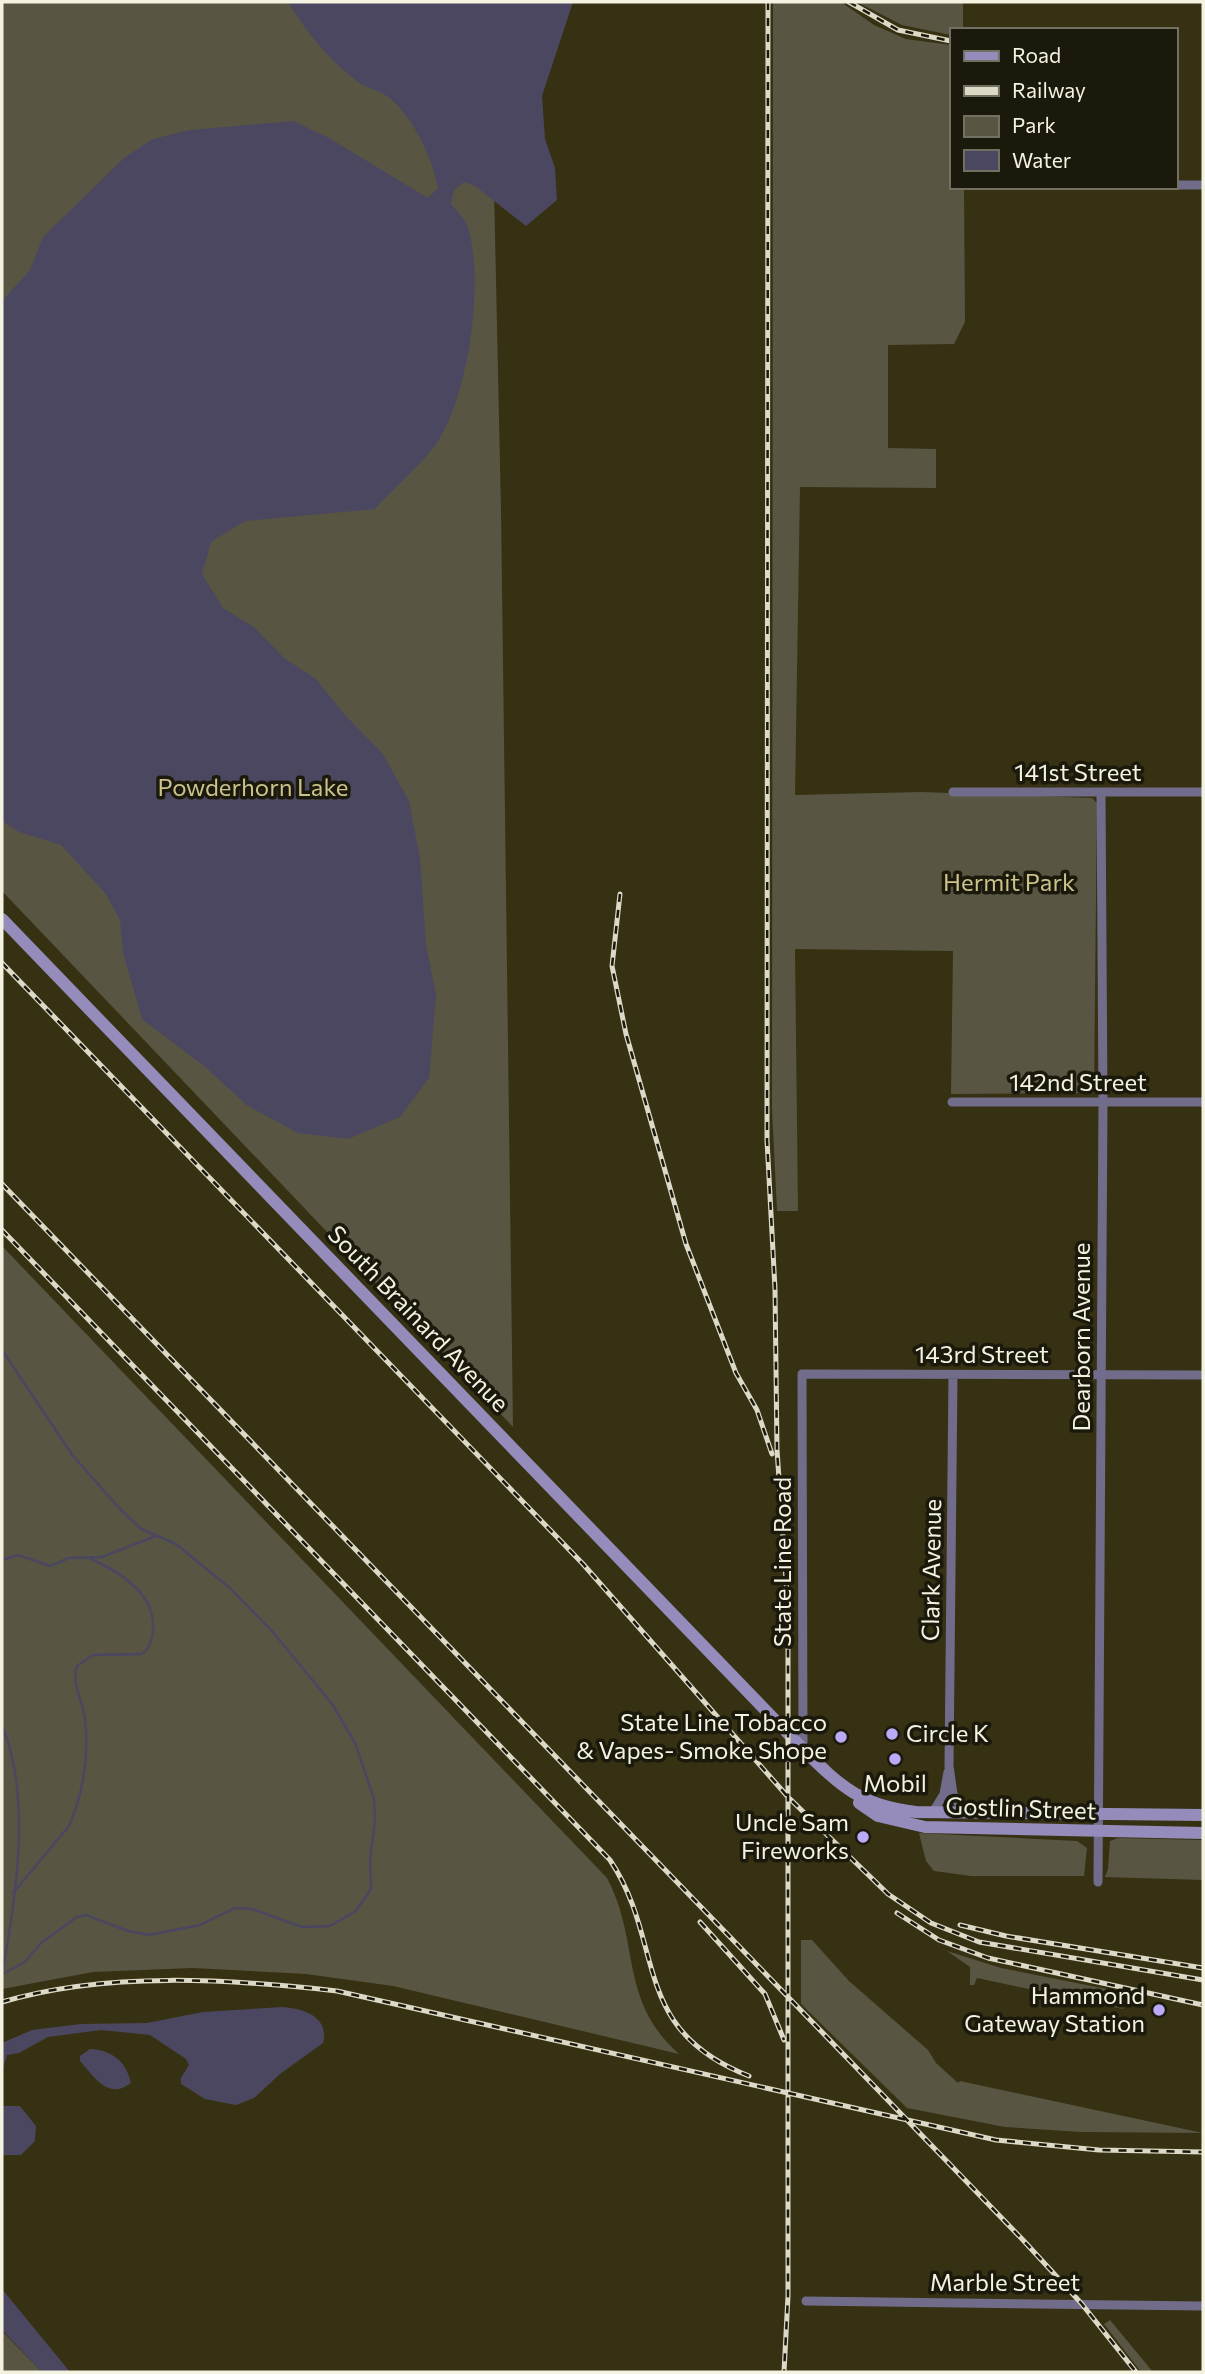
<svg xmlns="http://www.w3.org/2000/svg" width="1205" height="2374" viewBox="0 0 1205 2374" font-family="Commissioner,sans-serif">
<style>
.green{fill:#585543}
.water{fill:#4c4761}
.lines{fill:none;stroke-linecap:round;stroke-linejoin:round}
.stream{stroke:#4c4761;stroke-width:2.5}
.minor{stroke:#716c89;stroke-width:9}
.secondary{stroke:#958cbb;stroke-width:12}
.rail-casing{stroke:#dcd9c6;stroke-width:5}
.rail{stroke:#1b190c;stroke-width:2.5;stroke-dasharray:8;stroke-linecap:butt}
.poi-dot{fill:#baaaf7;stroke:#1b190c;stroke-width:2.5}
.labels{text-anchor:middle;stroke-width:7;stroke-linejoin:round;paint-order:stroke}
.street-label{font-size:24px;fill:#f4f2e0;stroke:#1b190c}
.park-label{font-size:24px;fill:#cbc28c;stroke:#1b190c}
.poi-label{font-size:24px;fill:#f4f2e0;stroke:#1b190c;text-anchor:end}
</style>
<rect width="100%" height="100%" fill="#363113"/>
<path class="green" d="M2 2H496L490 4 501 510 513 1427 2 891Z
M773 2H841L874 25 906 39 951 45V187H964L965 322 954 344 888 345V448L936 449V488L800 487 795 795 921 792 1092 798 1097 803 1094 1093 951 1094 953 951 795 949 798 1211H777L772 1109Z
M857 2H963V30H951V35L902 25Z
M2 1246 607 1878C641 1942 618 2000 679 2054L393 1986 306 1974 192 1968 93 1972 2 1989Z
M919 1833 1077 1841 1087 1848 1084 1876H971L934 1871 926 1861Z
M1118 1838 1203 1840V1880L1105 1877 1108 1869 1110 1841Z
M801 1940H812L849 1981 928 2050 936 2063 958 2083 960 2081 1203 2133 1081 2132 1005 2127 907 2108 801 2004Z
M947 1951 1001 1968 1127 1993 1123 2009 977 1978 974 1985H970V1967Z
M1110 2320 1153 2372H1141L1104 2324Z
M2 2331 42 2372H2Z"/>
<path class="water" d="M288 2H573L542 96 545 139 555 168 557 200 526 226 475 186 464 182 454 190 451 204C456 210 464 217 467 225 485 278 469 390 440 438 425 462 395 487 375 509L245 521 211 542 202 574 223 608 255 628 284 658 316 679 345 715 383 754 409 801 420 858 426 945 436 995 429 1078 400 1117 348 1139 298 1133 248 1106 204 1066 142 1019 123 953 120 920 106 894 61 845 19 832 2 821V301L30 270 43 237 124 158 153 139 190 130 293 121 329 138 428 198 438 188C432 157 415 121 391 99 382 91 368 89 358 82 329 60 306 32 288 2Z
M282 2007C303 2008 330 2017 323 2043L280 2074 254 2098 236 2105 205 2099 181 2084V2078L189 2065 186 2059 150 2035 101 2030 48 2037 19 2053 7 2055 2 2071V2043L32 2030 81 2024 147 2023 203 2012Z
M90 2049C112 2050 126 2061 131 2083 108 2101 94 2076 80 2061V2056Z
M2 2106H20L36 2126 35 2141 21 2155H2Z
M2 2289 70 2372H42L2 2330Z"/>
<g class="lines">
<path class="stream" d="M2 1350 73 1456 120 1509 141 1529 176 1544 231 1589 273 1632 332 1704 355 1743 374 1799 375 1820 370 1861 371 1889 356 1911 330 1926 302 1927 252 1909 235 1908 200 1925 149 1935 128 1931 86 1915 77 1917 41 1943 25 1962 2 1974
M2 1560 18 1555 50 1566 69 1558 102 1557 156 1536
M2 1726C32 1795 16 1900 2 1974
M13 1893 69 1826C84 1791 89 1757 85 1719 83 1702 71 1683 77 1666L93 1655 141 1654C150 1649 152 1640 153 1630 156 1594 120 1572 91 1559"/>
<path class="minor" d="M1180 185H1203
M953 792H1203
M952 1102H1203
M953 1375 949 1766 953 1794 964 1813
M803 1749 802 1374 1203 1375
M933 1812 944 1794 948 1772
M1098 1882 1103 1102 1101 792
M806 2301 1203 2306"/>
<path class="secondary" d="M2 919 803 1749C840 1786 861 1806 916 1812L1203 1815
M859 1803 878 1816 925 1827 1203 1833"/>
<g class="rail-casing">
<path id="rail" d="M768 2 767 1140 775 1289 777 1450 788 1608V2296L784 2372
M849 2 898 30 951 41
M620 894 612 966 626 1034 686 1244 736 1373 757 1410 772 1454
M2 963 583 1564 788 1797 888 1894 931 1923 979 1942 1203 1980
M2 1184 1023 2240 1081 2303 1136 2372
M2 1230 610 1860C666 1944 629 2029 749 2076
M897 1913 939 1940 988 1958 1203 2005
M700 1922 765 1994 784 2040
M960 1925 1006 1936 1203 1968
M2 2002C106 1971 230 1979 337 1991L996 2140 1099 2150 1203 2152"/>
</g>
<use href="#rail" class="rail"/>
</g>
<g class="poi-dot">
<circle cx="892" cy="1734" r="7"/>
<circle cx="841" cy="1737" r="7"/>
<circle cx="895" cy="1759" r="7"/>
<circle cx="863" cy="1837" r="7"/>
<circle cx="1159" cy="2010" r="7"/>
</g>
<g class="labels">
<g class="street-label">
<text x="1078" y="781">141st Street</text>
<text x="1078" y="1091">142nd Street</text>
<text transform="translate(418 1319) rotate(46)" y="8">South Brainard Avenue</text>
<text transform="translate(1082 1337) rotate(-90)" y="8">Dearborn Avenue</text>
<text x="982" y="1363">143rd Street</text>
<text transform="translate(783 1562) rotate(-90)" y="8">State Line Road</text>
<text transform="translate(932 1570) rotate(-89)" y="8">Clark Avenue</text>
<text transform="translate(1021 1809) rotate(2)" y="8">Gostlin Street</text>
<text x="1005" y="2291">Marble Street</text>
</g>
<g class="park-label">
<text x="253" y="796">Powderhorn Lake</text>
<text x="1009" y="891">Hermit Park</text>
</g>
<g class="poi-label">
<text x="827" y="1731">State Line Tobacco<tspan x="827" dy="28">&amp; Vapes- Smoke Shope</tspan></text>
<text x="906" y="1742" text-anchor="start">Circle K</text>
<text x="895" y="1792" text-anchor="middle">Mobil</text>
<text x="849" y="1831">Uncle Sam<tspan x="849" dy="28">Fireworks</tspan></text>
<text x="1145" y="2004">Hammond<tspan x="1145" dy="28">Gateway Station</tspan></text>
</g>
</g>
<rect width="1205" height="2374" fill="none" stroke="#f4f2e0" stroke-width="7"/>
<rect x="950" y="28" width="228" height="161" fill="#1b190c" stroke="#727061" stroke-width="2"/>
<rect x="964" y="51" width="35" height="10" fill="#958cbb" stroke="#727061" stroke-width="2"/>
<text x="1012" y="63" font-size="21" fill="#f4f2e0">Road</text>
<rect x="964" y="86" width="35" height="10" fill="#dcd9c6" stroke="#727061" stroke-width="2"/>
<text x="1012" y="98" font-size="21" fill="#f4f2e0">Railway</text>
<rect x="964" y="116" width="35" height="21" fill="#585543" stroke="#727061" stroke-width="2"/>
<text x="1012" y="133" font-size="21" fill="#f4f2e0">Park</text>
<rect x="964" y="150" width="35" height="21" fill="#4c4761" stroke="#727061" stroke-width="2"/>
<text x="1012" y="168" font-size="21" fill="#f4f2e0">Water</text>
</svg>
